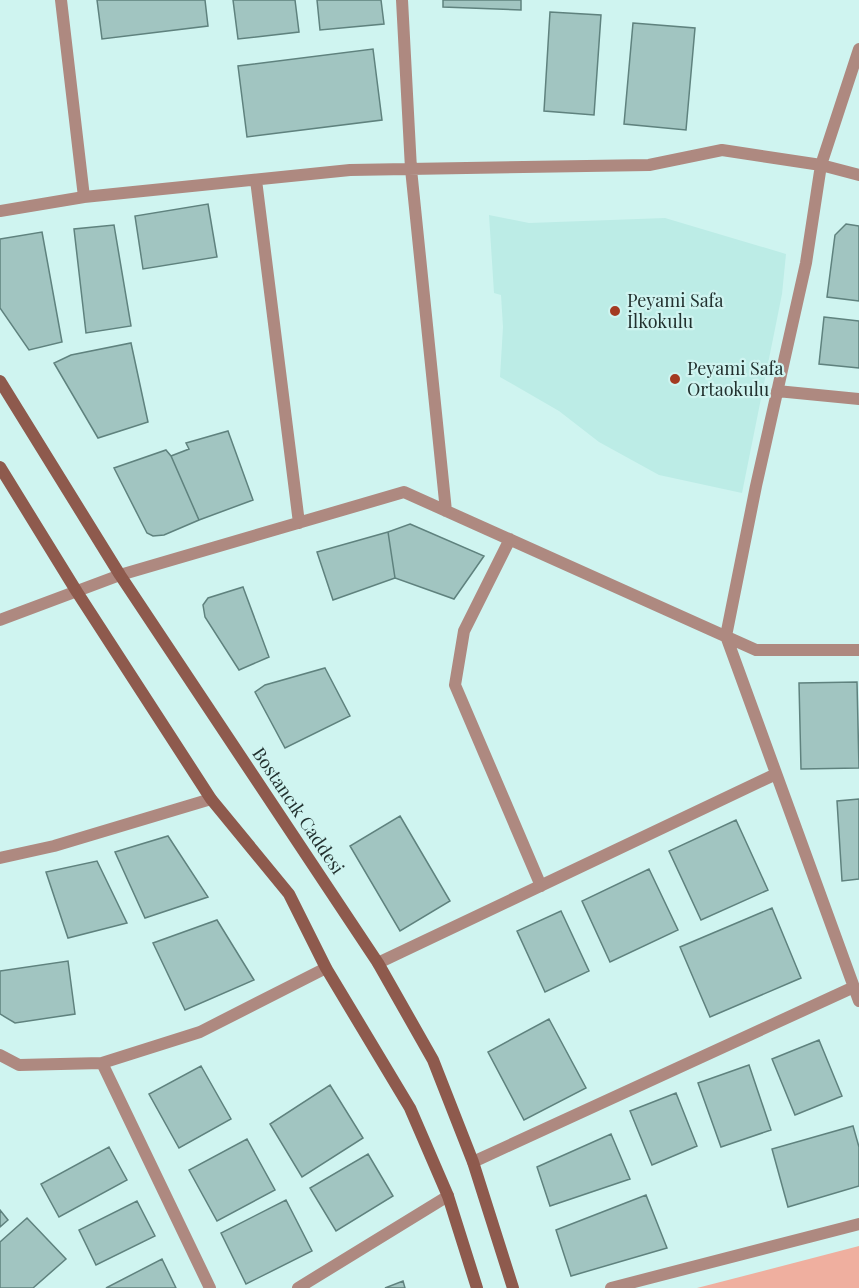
<svg xmlns="http://www.w3.org/2000/svg" width="859" height="1288" viewBox="0 0 859 1288" font-family="'Playfair Display',serif">
<style>
.built{fill:#bcece6}
.green{fill:#efaf9f}
.building{fill:#a1c5c1;stroke:#5f827e;stroke-width:1.5}
.lines{fill:none;stroke-linecap:round;stroke-linejoin:round}
.street{stroke:#ae8980;stroke-width:12}
.secondary{stroke:#8e5a4d;stroke-width:12}
.poi-dot{fill:#a33a21;stroke:#cff4f0;stroke-width:2}
.labels{text-anchor:middle;stroke-width:4.5;stroke-linejoin:round;paint-order:stroke}
.poi-label{font-size:18px;fill:#22312f;stroke:#cff4f0;text-anchor:start}
.street-label{font-size:18px;fill:#22312f;stroke:#cff4f0}
</style>
<rect width="100%" height="100%" fill="#cff4f0"/>
<path class="built" d="M489 215 529 223 665 218 786 254 782 294 742 493 659 475 599 442 559 411 500 377 503 327 501 295 494 293Z"/>
<path class="green" d="M859 1246V1288H697Z"/>
<path class="building" d="M97 0H205L208 26 102 39Z
M233 0H295L299 32 238 39Z
M317 0H381L384 24 320 30Z
M443 0H521V10L443 7Z
M550 12 601 15 594 115 544 111Z
M633 23 695 28 686 130 624 124Z
M373 49 382 120 247 137 238 66Z
M208 204 217 257 143 269 135 216Z
M846 224 859 226V301L827 297 835 235Z
M114 225 131 326 86 333 74 229Z
M42 232 62 342 29 350 0 308V239Z
M824 317 859 321V368L819 364Z
M131 343 148 422 98 438 54 363 71 355Z
M228 431 253 500 199 520 171 456 189 449 186 443Z
M166 450 171 456 199 520 164 535 153 536 147 533 114 468Z
M410 524 484 556 454 599 395 578 388 532Z
M388 532 395 578 333 600 317 552Z
M243 587 269 657 239 670 205 617 203 605 208 598Z
M325 668 350 716 285 748 255 692 265 685Z
M857 682 859 768 801 769 799 683Z
M859 799V879L842 881 837 801Z
M400 816 450 901 400 931 350 846Z
M736 820 768 890 701 920 669 851Z
M168 836 208 897 145 918 115 852Z
M97 861 127 923 68 938 46 872Z
M649 869 678 930 610 962 582 901Z
M772 908 801 978 710 1017 680 947Z
M561 911 589 971 545 992 517 931Z
M217 920 254 980 185 1010 153 943Z
M68 961 75 1014 15 1023 0 1014V971Z
M549 1019 586 1088 524 1120 488 1052Z
M819 1040 842 1096 795 1115 772 1059Z
M749 1065 771 1130 721 1147 698 1083Z
M201 1066 231 1119 179 1148 149 1094Z
M330 1085 363 1138 302 1177 270 1124Z
M676 1093 697 1146 652 1165 630 1111Z
M853 1126 859 1147V1186L788 1207 772 1149Z
M611 1134 630 1179 550 1206 537 1167Z
M247 1139 275 1190 217 1221 189 1170Z
M109 1147 127 1180 59 1217 41 1184Z
M368 1154 393 1196 336 1231 310 1188Z
M646 1195 667 1248 571 1276 556 1230Z
M286 1200 312 1251 246 1284 221 1233Z
M137 1201 155 1236 96 1265 79 1230Z
M0 1210 8 1220 0 1227Z
M27 1218 66 1259 33 1288H0V1242Z
M162 1259 176 1288H106Z
M403 1281 405 1288H385Z"/>
<g class="lines">
<path class="street" d="M61 0 84 197
M402 0 411 169 446 511
M859 49 821 165 806 263 756 486 726 636 859 1001
M256 180 299 523
M0 211 84 197 350 170 649 165 722 150 821 165 859 175
M777 391 859 399
M510 539 464 631 455 685 541 886
M0 620 120 575 404 492 756 650H859
M0 858 54 846 211 799
M378 963 776 774
M0 1055 19 1065 102 1063 200 1032 326 968
M102 1063 210 1288
M473 1162 854 987
M298 1288 448 1196
M611 1288 859 1224"/>
<path class="secondary" d="M0 381 120 575 378 963 433 1060 473 1162 513 1288
M0 467 77 592 211 799 289 894 326 968 410 1108 448 1196 477 1288"/>
</g>
<g class="poi-dot">
<circle cx="615" cy="311" r="6"/>
<circle cx="675" cy="379" r="6"/>
</g>
<g class="labels">
<g class="poi-label">
<text x="627" y="307">Peyami Safa<tspan x="627" dy="21">İlkokulu</tspan></text>
<text x="687" y="375">Peyami Safa<tspan x="687" dy="21">Ortaokulu</tspan></text>
</g>
<g class="street-label">
<text transform="translate(298 811) rotate(56)" y="6">Bostancık Caddesi</text>
</g>
</g>
</svg>
